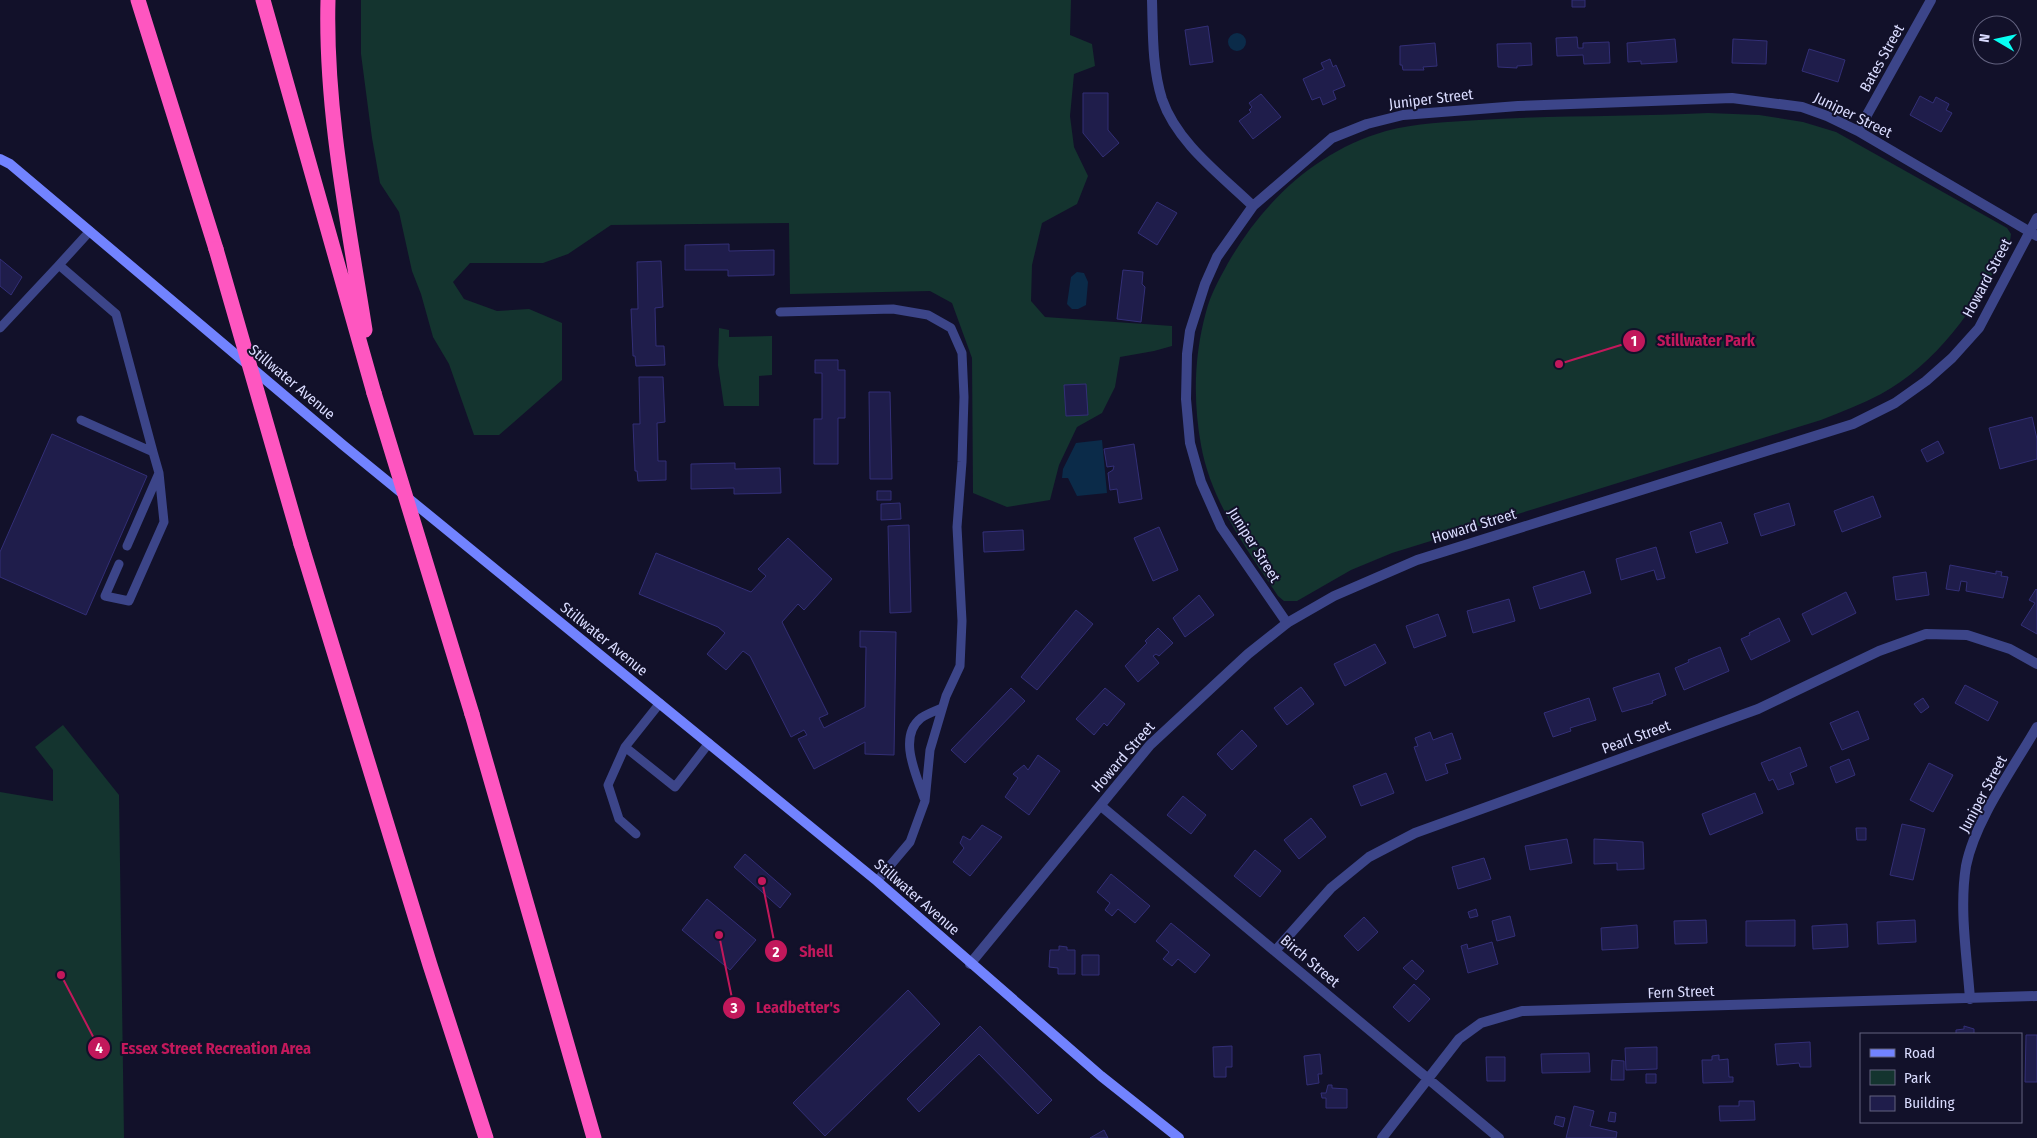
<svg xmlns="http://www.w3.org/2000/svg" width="2037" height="1138" viewBox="0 0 2037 1138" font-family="'Fira Sans Condensed',sans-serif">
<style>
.green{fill:#14342f}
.water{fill:#0b2b49}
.building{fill:#1f1d4b;stroke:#332f77}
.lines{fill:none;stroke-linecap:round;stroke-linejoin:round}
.service{stroke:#3c4589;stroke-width:9}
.minor{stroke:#3c4589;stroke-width:10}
.tertiary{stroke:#3c4589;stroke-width:10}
.secondary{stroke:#7283ff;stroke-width:10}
.motorway{stroke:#fe56c0;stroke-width:15}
.motorway-bridge{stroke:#fe56c0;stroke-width:15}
.labels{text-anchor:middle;stroke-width:4;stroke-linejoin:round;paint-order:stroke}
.street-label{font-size:15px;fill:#dadcff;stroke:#12112a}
.leader{fill:none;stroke:#c2185b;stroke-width:2}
.callout-dot{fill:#c2185b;stroke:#12112a;stroke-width:2}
.mark-label{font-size:15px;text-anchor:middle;font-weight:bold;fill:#fff}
.callout-label{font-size:16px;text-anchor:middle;font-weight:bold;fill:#c2185b;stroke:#12112a;stroke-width:4;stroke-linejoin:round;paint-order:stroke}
</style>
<rect width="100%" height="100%" fill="#12112a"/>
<path class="green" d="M361 0H1071L1070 35 1092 44 1095 66 1074 74 1070 116 1074 147 1088 176 1077 204 1042 223 1032 265 1031 301 1045 317 1172 326V346L1154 351 1120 357 1115 387 1102 413 1077 427 1059 465 1050 500 1007 507 973 493 972 358 952 303 930 291 790 294 789 223 611 225 568 254 543 263H470L453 282 464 299 497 311 529 309 562 323V380L499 435H474L449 364 433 337 421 294 412 271 399 212 380 183 372 138 361 54Z
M1708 113 1759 115 1803 122 1836 132 2007 228 2011 234 2010 241C1981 300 1941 361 1881 394 1862 404 1841 412 1821 420L1392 553 1351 570 1297 601H1284L1278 596C1247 549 1211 502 1201 445 1193 401 1194 356 1206 312 1210 295 1220 278 1228 263 1263 202 1316 151 1386 131 1416 123 1448 122 1479 120 1555 115 1632 117 1708 113Z
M719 328 729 330V337L772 336V375L759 376V406H724L718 365Z
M63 725 119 795 124 1138H0V792L53 801V770L35 747Z"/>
<path class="water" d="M1228 42a9 9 0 1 1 18 0a9 9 0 1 1-18 0Z
M1077 272 1084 273 1088 282 1086 305 1078 309H1072L1067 304 1071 277Z
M1102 440 1107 493 1077 496 1068 478H1062L1063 469 1076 443Z"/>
<path class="building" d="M1572 0H1585V7H1572Z
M1208 26 1213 62 1190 65 1185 30Z
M1577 37 1578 48H1583V43L1609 42 1610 63 1584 64 1583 55 1557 56 1556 38Z
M1675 39 1677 62 1641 64V61L1628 62 1627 43Z
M1733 39 1767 41 1766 64 1732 63Z
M1435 43 1437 66 1423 67 1424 70H1403L1402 65H1400V46Z
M1531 43 1532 65 1517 66V68L1498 67 1497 44Z
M1809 49 1845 60 1838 82 1802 71Z
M1330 59 1333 67 1336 65 1345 86 1333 91 1336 99 1323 105 1320 97 1312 100 1303 79 1324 69 1321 63Z
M1083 93H1108V130L1119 143 1103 157 1083 133Z
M1261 94 1281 117 1253 139 1239 121 1251 112 1249 110 1252 107 1249 103Z
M1920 96 1933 103 1936 97 1949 104 1946 110 1952 113 1941 132 1910 115Z
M1157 202 1177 213 1157 245 1138 233Z
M729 244V251L774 250V275L728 276V270H685V245Z
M0 259 22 277 11 295 0 286Z
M661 261 663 307 655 308 656 346H664L665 365 636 366 635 356H633L631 309H638L637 262Z
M1123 270 1143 272 1142 284 1145 287 1141 322 1117 319Z
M815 360H838V370H845V418H838V464H814V419H822V373H815Z
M639 377H663L665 422 657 423 658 461H666V480L638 481 637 471H635L633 424H640Z
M1086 384 1088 415 1066 416 1064 385Z
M869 392H890L892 479H870Z
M2032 417 2037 439V459L2000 469 1989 428Z
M52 434 147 476 86 615 0 577V552Z
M1938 441 1944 453 1927 462 1921 450Z
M1134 444 1142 499 1119 503 1117 489 1110 490 1108 473 1113 470 1114 466 1107 467 1104 449Z
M735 463V469L780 468 781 493 734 494V488L691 489V464Z
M877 491H891V500H877Z
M1873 496 1881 517 1842 532 1834 511Z
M900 503 901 519 881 520V504Z
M1789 503 1795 525 1761 536 1754 514Z
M1721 522 1728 543 1696 553 1690 532Z
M909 525 911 612 890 613 888 526Z
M1159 527 1178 570 1153 581 1134 538Z
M1023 530 1024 550 984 552 983 532Z
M788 538 832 579 804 610 798 604 782 622 828 714 819 718 824 728 865 707 866 647H860V631L896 632 894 755 865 754V742L814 769 798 739 807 735 804 730 791 737 750 656 743 651 726 670 707 654 725 633 718 627 639 594 656 553 751 592 766 576 758 569Z
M1656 547 1665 578 1657 580 1654 570 1621 580 1616 559Z
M1950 565 1996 574V571L2002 572 2001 576 2008 577 2003 598 1966 591 1967 582 1961 581 1959 591 1946 589Z
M1584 571 1591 593 1540 609 1533 587Z
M1926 572 1929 595 1896 600 1893 577Z
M2036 589 2037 590V634L2021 625 2035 603 2029 600Z
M1846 592 1856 613 1812 635 1802 614Z
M1199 595 1214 615 1185 637 1173 618Z
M1509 599 1515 621 1473 633 1467 611Z
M1076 610 1093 624 1037 690 1021 677Z
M1438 614 1446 636 1414 648 1406 626Z
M1779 618 1790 641 1751 660 1741 639 1750 635 1749 633Z
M1158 628 1173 643 1159 656 1156 654 1153 656 1159 663 1138 682 1125 666 1147 643 1145 641Z
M1375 644 1386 663 1345 686 1334 664Z
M1720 647 1729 671 1684 690 1675 668 1689 662 1688 660Z
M1659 673 1666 695 1652 701 1653 703 1622 712 1613 688Z
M1965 685 1998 702 1988 721 1955 703Z
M1301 687 1314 704 1287 725 1274 708Z
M1011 688 1025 701 965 763 951 750Z
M1105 688 1125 704 1107 726 1104 723 1094 735 1076 719Z
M1589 698 1596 720 1570 728 1571 731 1553 737 1544 713Z
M1923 698 1929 707 1921 713 1914 704Z
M1858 711 1869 739 1842 750 1830 723Z
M1242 730 1257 746 1232 770 1217 754Z
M1430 732 1433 740 1452 733 1461 759 1445 764 1448 773 1426 781 1414 747 1418 746 1415 738Z
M1800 747 1807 766 1790 773 1794 784 1778 790 1773 779 1769 781 1761 763Z
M1038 755 1060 771 1029 815 1005 797 1018 778 1013 774 1024 765 1028 770Z
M1849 759 1855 775 1836 783 1830 767Z
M1929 763 1953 775 1933 812 1910 800Z
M1386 773 1394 793 1361 806 1353 786Z
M1755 793 1763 813 1710 835 1702 814Z
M1183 796 1206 815 1191 834 1167 815Z
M1311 818 1326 837 1299 859 1284 840Z
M1902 824 1925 829 1913 880 1890 875Z
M982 825 1002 837 970 876 953 862 964 848 960 843 963 836 970 840Z
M1856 828H1866V840H1857Z
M1567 839 1572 863 1530 870 1525 846Z
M1594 839 1643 842 1644 869 1617 870V863L1594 864Z
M1255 850 1281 871 1260 897 1234 876Z
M745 854 791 894 780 908 734 867Z
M1484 858 1491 879 1458 889 1452 867Z
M1111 874 1150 906 1135 923 1118 909 1112 916 1105 910 1110 903 1097 892Z
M707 899 756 940 730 970 682 930Z
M1476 909 1478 916 1470 918 1468 912Z
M1510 916 1515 936 1497 941 1492 921Z
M1364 917 1378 932 1358 951 1344 936Z
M1706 920 1707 943 1675 944 1674 921Z
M1795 920V946H1746V921Z
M1915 920 1916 942 1878 944 1877 922Z
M1171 923 1210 955 1195 973 1178 959 1172 966 1163 959 1169 952 1156 941Z
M1847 924 1848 947 1813 949 1812 926Z
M1637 925 1638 948 1602 950 1601 928Z
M1492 942 1498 964 1468 973 1461 946 1467 944 1468 949Z
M1059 946 1067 947V950H1075V974H1058V968L1049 967 1050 950H1059Z
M1082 955H1099V975H1082Z
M1412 960 1424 971 1416 980 1403 968Z
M1414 984 1430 999 1409 1022 1393 1007Z
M908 990 940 1024 825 1136 793 1103Z
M980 1026 1052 1100 1038 1114 979 1054 919 1112 907 1099Z
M1964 1026 1974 1029V1034H1956V1030L1964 1029Z
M2026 1035H2037V1082H2025Z
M1810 1042 1811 1067H1800L1799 1063 1777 1065 1775 1044Z
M1232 1046V1067H1226V1077H1214L1213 1047Z
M1657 1047V1069L1626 1070 1625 1048Z
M1589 1053 1590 1072 1542 1073 1541 1054Z
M1320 1054 1322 1074H1318L1319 1083 1307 1085 1304 1056Z
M1719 1055V1060L1728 1059 1729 1077H1733V1082L1703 1083 1702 1060H1712V1056Z
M1486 1057H1505V1081H1487Z
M1612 1060 1624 1061V1080H1611Z
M1646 1074H1656V1083H1646Z
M1328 1085H1332V1088L1347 1089V1108H1326V1098H1322L1321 1093H1326Z
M1739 1101H1754L1755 1120 1720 1121 1719 1106H1739Z
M1574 1106 1594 1111 1590 1126 1617 1132 1616 1138H1566Z
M1610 1112 1616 1113 1615 1122 1608 1121Z
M1556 1116 1565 1118 1563 1127 1554 1124Z
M1104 1130 1108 1138H1090Z"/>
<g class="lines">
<path class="service" d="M780 312 893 309 928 315 951 328 962 353 964 397 962 462 957 527 962 621 960 666 946 696 930 750 925 801 910 842 877 881
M0 328 59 265
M81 420 153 452 116 314 59 265 90 231
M153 452 159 473
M119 564 105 596 129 601 164 522 159 473 127 546
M660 703 625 747 675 787 709 743
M625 747 608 785 619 819 636 834
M924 798C917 776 897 737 921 718 927 714 935 711 942 708"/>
<path class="minor" d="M1152 0C1153 33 1152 67 1162 99 1177 143 1221 175 1253 206
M1858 131 1931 0
M1287 623 1221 527 1201 482 1190 443 1186 399 1187 354 1190 331 1205 284 1217 257 1253 206 1332 138 1367 124 1403 115 1518 106 1732 98 1802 107 1827 116 1858 131 2037 236
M1101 806 1499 1138
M1275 951 1331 888 1369 857 1415 833 1758 709 1879 651 1926 634 1967 635 2010 649 2037 664
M1970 999C1967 956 1959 909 1966 866 1975 820 2014 767 2037 727
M1382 1138 1459 1039 1481 1023 1522 1011 2037 996"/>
<path class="tertiary" d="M970 964 1150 745 1248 654 1287 623 1334 596 1417 560 1853 424 1895 403 1926 381 1952 358 1979 328 2037 218"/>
<path class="secondary" d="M0 159 10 164 343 445 877 881 1101 1076 1179 1138"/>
<path class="motorway" d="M138 0 216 249
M263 0 374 393
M328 0C325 109 348 222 365 330
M301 544 430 965 486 1138
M472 714 594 1138"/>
<path class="motorway-bridge" d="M216 249 301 544
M374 393 472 714"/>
</g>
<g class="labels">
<g class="street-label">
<text transform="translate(1882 58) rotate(-61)" y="5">Bates Street</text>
<text transform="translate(1431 99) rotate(-7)" y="5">Juniper Street</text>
<text transform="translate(1853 115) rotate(26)" y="5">Juniper Street</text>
<text transform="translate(1987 278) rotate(-62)" y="5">Howard Street</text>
<text transform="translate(292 382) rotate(40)" y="5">Stillwater Avenue</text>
<text transform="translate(1474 526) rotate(-17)" y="5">Howard Street</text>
<text transform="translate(1254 545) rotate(58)" y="5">Juniper Street</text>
<text transform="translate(604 639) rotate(39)" y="5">Stillwater Avenue</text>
<text transform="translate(1636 737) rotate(-20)" y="5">Pearl Street</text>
<text transform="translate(1123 757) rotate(-49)" y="5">Howard Street</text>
<text transform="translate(1983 794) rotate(-62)" y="5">Juniper Street</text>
<text transform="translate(917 897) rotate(41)" y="5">Stillwater Avenue</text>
<text transform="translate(1310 961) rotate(40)" y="5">Birch Street</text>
<text transform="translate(1681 992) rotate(-2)" y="5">Fern Street</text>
</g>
</g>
<path class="leader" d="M1559 364L1634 341M762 881L776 951M719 935L734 1008M61 975L99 1048"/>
<g class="callout-dot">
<circle cx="1559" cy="364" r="5"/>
<circle cx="762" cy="881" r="5"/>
<circle cx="719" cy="935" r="5"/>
<circle cx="61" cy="975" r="5"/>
<circle cx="1634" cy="341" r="12"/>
<circle cx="776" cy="951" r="12"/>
<circle cx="734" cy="1008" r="12"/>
<circle cx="99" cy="1048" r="12"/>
</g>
<g class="mark-label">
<text x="1634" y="346">1</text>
<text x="776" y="957">2</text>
<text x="734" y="1013">3</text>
<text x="99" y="1053">4</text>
</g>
<g class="callout-label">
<text x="1706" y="346">Stillwater Park</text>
<text x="816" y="957">Shell</text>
<text x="798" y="1013">Leadbetter's</text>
<text x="216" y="1054">Essex Street Recreation Area</text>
</g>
<rect x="1860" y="1033" width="162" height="90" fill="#12112a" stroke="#62627f"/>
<rect x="1870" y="1049" width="25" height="8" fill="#7283ff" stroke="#62627f"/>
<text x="1904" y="1058" font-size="15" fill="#dadcff">Road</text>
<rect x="1870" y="1070" width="25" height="15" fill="#14342f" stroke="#62627f"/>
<text x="1904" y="1083" font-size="15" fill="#dadcff">Park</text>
<rect x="1870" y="1096" width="25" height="15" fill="#1f1d4b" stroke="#62627f"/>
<text x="1904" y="1108" font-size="15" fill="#dadcff">Building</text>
<g transform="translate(1997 40) rotate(279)"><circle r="24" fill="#12112a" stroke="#62627f"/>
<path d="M0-4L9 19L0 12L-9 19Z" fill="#07fef2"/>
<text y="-8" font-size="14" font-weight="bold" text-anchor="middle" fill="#dadcff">N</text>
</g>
</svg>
